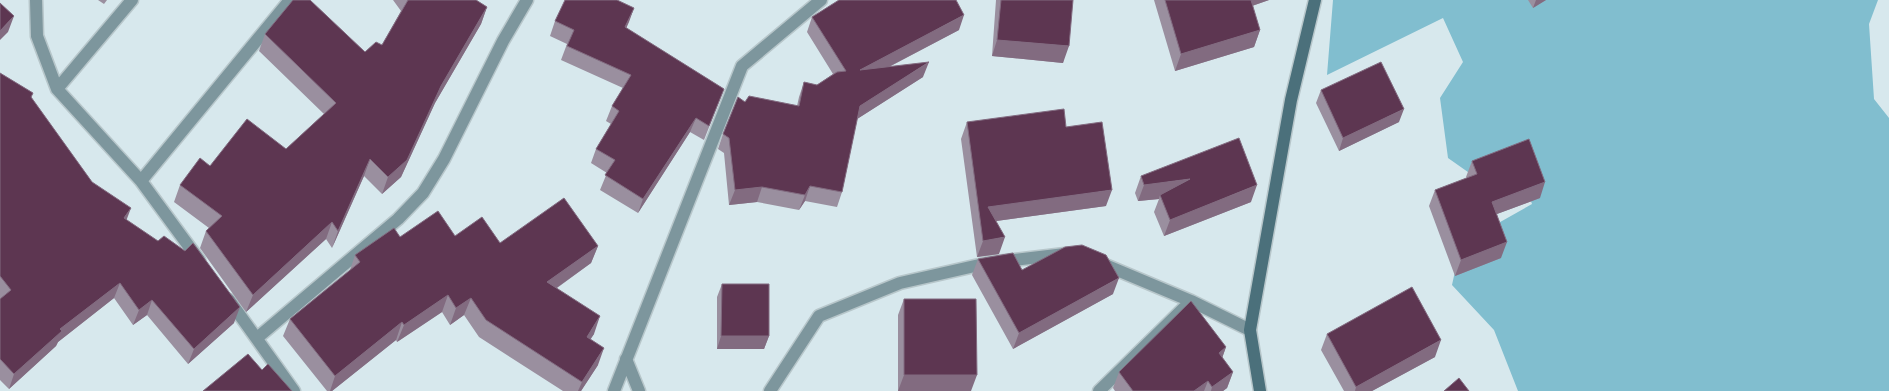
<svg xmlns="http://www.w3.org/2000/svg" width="1889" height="391" viewBox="0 0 1889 391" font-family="'Source Sans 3',sans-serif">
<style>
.forest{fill:#81becf}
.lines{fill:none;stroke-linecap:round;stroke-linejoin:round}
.street-casing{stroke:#b7c6ca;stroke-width:15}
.secondary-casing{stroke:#b7c6ca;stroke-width:15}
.street{stroke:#7d969d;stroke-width:12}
.secondary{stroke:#4b707b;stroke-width:12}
.wall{fill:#9a8f9f}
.shaded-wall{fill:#826b80}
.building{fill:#5d3651;stroke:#826b80}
</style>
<rect width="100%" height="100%" fill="#d7e8ed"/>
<path class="forest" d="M1333 0H1878L1869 24 1874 99 1889 118V391H1518L1494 330 1452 285 1461 244 1532 204 1516 159 1475 177 1448 158 1440 98 1463 62 1443 18 1327 75Z"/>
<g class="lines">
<g class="street-casing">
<path id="street" d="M36 0 37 36 57 89 141 181 199 260
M57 89 132 0
M141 181 290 0
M1098 262 1191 301 1250 330
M229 300 294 391
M257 338 398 219 423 193 444 159 503 41 527 0
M626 359 639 391
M614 391 742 66 821 0
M770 391 819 316 900 283 988 263 1065 254
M1099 391 1191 301"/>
</g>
<g class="secondary-casing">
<path id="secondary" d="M1260 391 1250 330 1291 100 1315 0"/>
</g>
<use href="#street" class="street"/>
<use href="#secondary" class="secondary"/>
</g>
<path class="wall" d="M98 0H107L104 4Z
M393 0H476L487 7 481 24 435 103 401 177 382 194 364 176 332 248 326 239 246 312 200 248 206 231 209 228 174 202 180 185 210 166 286 149 324 114 259 51 265 34 365 52 382 45 401 11Z
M996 0H1073L1063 63 992 56Z
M1154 0H1269L1252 6 1260 30 1254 47 1175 71Z
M1528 0H1546L1533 8Z
M634 8 626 28 724 89 704 140 690 132 638 213 600 190 607 173 591 163 596 149 611 124 606 121 612 106 623 88 561 60 567 44 550 36 555 21Z
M812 17 959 30 889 67 923 77 857 119 842 192 837 207 805 201 799 210 757 202 729 205 724 153 718 149 723 134 745 102 797 106 799 97 804 82 817 85 833 74 807 32Z
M0 73 33 93 31 98 92 182 126 220 234 323 188 364 147 315 133 325 114 298 58 342 56 346 9 389 0 380V299H1L0 298Z
M1321 90 1399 122 1339 151 1316 103Z
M967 122 1066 127 1106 206 996 221 999 254 977 257 961 139Z
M1472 161 1540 198 1497 214 1501 258 1455 276 1429 206 1435 190 1467 178 1466 177Z
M1141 176 1251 202 1164 236 1154 212 1159 199 1138 201 1135 193Z
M455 236 500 243 598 246 591 263 557 288 594 334 590 339 598 365 581 391H563L479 337 464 315 450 325 442 312 397 342 396 340 332 391H327L283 336 290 319 350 270 355 255 400 237Z
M978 259 1022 270 1113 294 1013 349 972 275Z
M722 284 769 336 764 349H717V297Z
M904 299 971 391H898V315Z
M1327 334 1435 357 1372 391H1344L1321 350Z
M1226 347 1222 358 1233 372 1227 388 1223 391H1115L1113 388 1119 372Z"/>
<path class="shaded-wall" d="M1246 0H1269L1243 9Z
M1536 0H1546L1533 8Z
M487 7 481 24 435 103 401 177 382 194 388 177Z
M634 8 629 22 620 42 625 27Z
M964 15 959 30 854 85 860 70Z
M14 16 8 32 0 40V31Z
M1260 30 1254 47 1175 71 1181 54Z
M997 40 1069 46 1063 63 992 56Z
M929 62 923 77 854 121 860 106Z
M1404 109 1399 122 1339 151 1343 138Z
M696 118 690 132 638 213 643 199Z
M370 159 364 176 332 248 338 231Z
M1190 179 1160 195 1159 199 1138 201 1144 185Z
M1545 182 1540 198 1486 218 1492 202Z
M1257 185 1251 202 1164 236 1170 220Z
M810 186 805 201 799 210 805 195Z
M762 187 757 202 729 205 735 190Z
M1112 190 1106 206 982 223 988 207Z
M131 208 125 224 124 218Z
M332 222 326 239 246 312 253 295Z
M1005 237 999 254 977 257 983 241Z
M1507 242 1501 258 1455 276 1461 260Z
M598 246 591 263 541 299 547 282Z
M1119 278 1113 294 1013 349 1019 333Z
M120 283 114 298 58 342 56 346 9 389 14 374 60 329Z
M448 295 442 312 397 342 404 325Z
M471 298 464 315 450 325 456 308Z
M152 300 147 315 133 325 139 310Z
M240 307 234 323 188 364 194 349Z
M600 316 594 334 581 354 587 337Z
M402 322 396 340 332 391H330L335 376Z
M721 336H769L764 349H717Z
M1441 340 1435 357 1372 391H1355L1356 387Z
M1226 347 1220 364 1219 353Z
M604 348 598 365 581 391H578L582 382Z
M1233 372 1227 388 1223 391H1211L1212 387Z
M904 375H977L971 391H898Z
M1208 381 1204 391H1194Z"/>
<path class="building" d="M293 0H310L365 52 376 42 382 45 408 0H476L487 7 441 86 407 160 388 177 370 159 338 231 332 222 253 295 206 231 222 216 180 185 200 158 210 166 247 119 286 149 336 103 265 34Z
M565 0H617L634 8 625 27 724 89 709 126 696 118 643 199 605 175 615 160 596 149 619 111 612 106 631 75 567 46 574 30 555 21Z
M839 0H956L964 15 860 70 929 62 860 106 842 192 810 186 805 195 762 187 735 190 729 138 723 134 738 97 745 102 749 96 799 106 804 82 817 85 837 72 846 71 812 17Z
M1001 0H1073L1069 46 997 40Z
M1165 0H1251L1260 30 1181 54Z
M0 3 14 16 0 31Z
M1381 62 1404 109 1343 138 1321 90Z
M0 73 33 93 31 97 92 182 131 208 124 218 158 241 164 236 185 251 193 243 240 307 194 349 152 300 139 310 120 283 60 329 62 331 14 374 0 359V299L11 290 0 276Z
M1064 109 1066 127 1102 122 1112 190 988 207 1005 237 983 241 967 122Z
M1239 138 1257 185 1170 220 1160 195 1190 179 1144 185 1141 176Z
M1529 139 1545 182 1492 202 1507 242 1461 260 1435 190 1477 174 1472 161Z
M564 198 598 246 547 282 600 316 587 337 604 348 582 382 486 320 471 298 456 308 448 295 404 325 402 322 335 376 290 319 360 262 355 255 394 228 400 237 438 211 455 236 482 217 500 243Z
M1082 245 1106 255 1119 278 1019 333 978 259 1013 253 1022 270 1065 247Z
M722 284H769V336H721Z
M1412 287 1441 340 1356 387 1327 334Z
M904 299H976L977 375H904Z
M1191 301 1226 347 1219 353 1233 372 1212 387 1208 381 1194 391H1133L1119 372Z
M248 354 262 370 268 364 292 391H203Z
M1459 378 1469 391H1444Z"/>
</svg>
